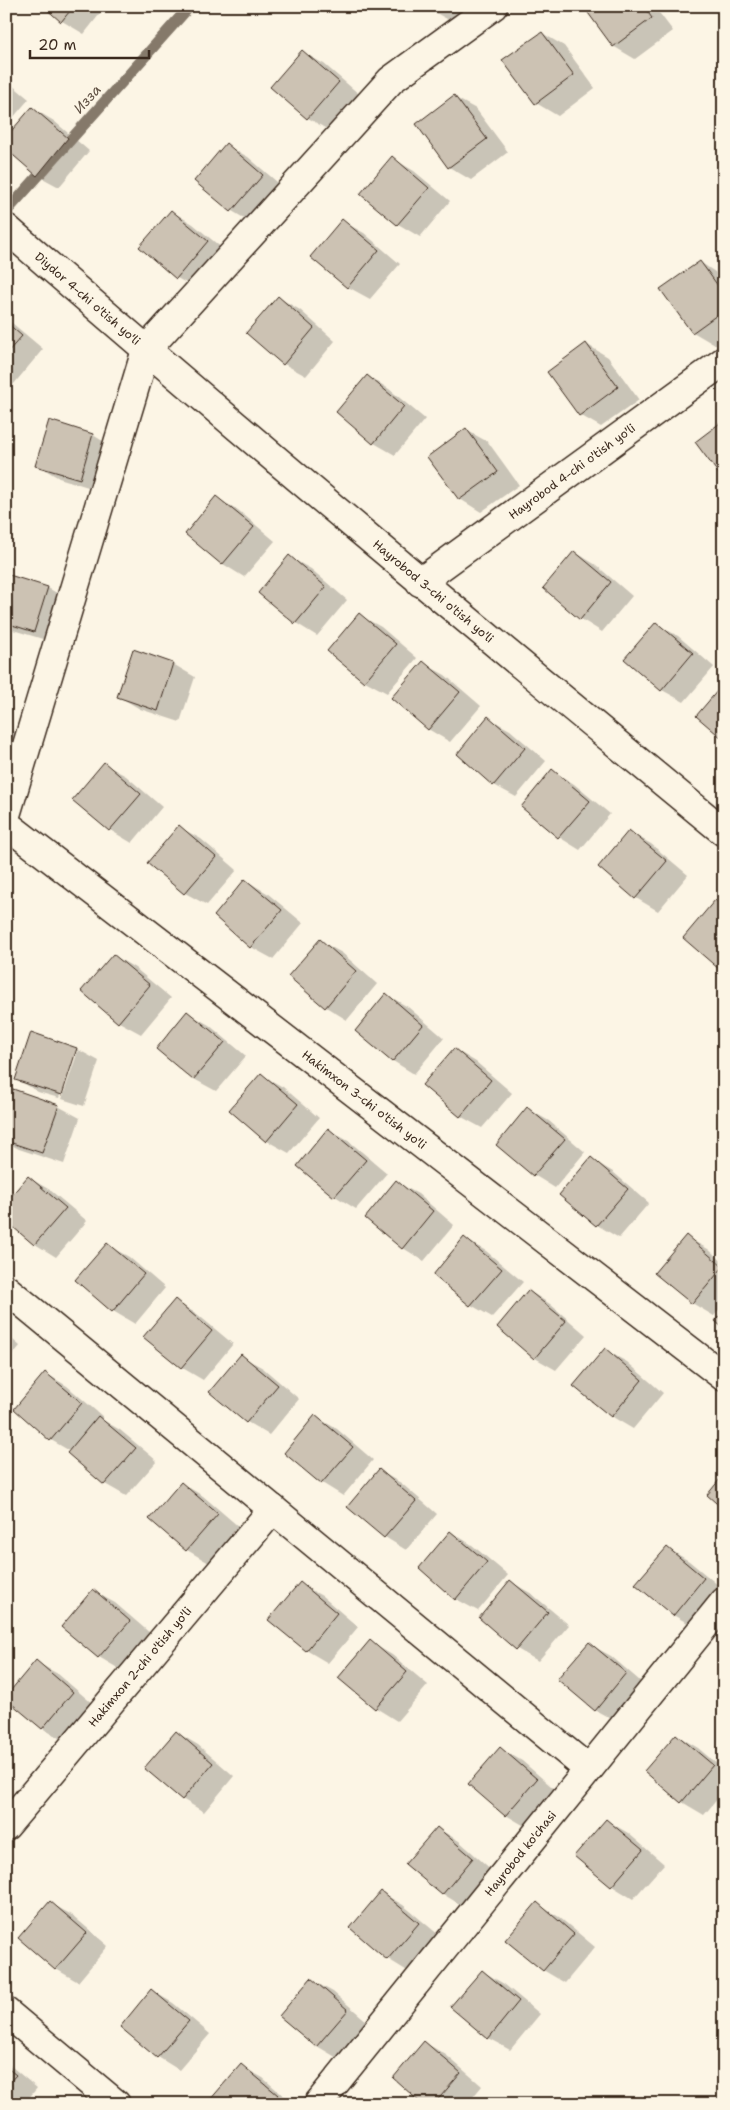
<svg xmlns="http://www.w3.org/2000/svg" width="730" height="2110" viewBox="0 0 730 2110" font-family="'Shantell Sans',sans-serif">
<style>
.shadow{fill:#0003}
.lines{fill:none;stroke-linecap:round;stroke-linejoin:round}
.stream{stroke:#85796b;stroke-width:11}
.building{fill:#ccc2b3;stroke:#3b2a1e}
.minor-casing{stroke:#3b2a1e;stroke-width:31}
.minor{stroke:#fcf5e5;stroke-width:28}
.labels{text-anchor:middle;stroke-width:4;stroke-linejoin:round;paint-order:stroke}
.street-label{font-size:12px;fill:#3b2a1e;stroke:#fcf5e5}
.water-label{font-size:14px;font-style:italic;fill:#605144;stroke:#fcf5e5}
</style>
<rect width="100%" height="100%" fill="#fcf5e5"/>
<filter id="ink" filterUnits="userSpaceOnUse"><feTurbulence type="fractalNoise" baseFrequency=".02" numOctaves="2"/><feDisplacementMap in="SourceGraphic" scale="10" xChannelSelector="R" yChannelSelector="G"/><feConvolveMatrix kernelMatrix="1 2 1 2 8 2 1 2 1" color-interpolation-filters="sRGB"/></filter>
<g filter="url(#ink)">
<path class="shadow" d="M44 6H106L84 34 62 21Z
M431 6H483L458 25 436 13Z
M584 6H654L673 31 635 59 613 46Z
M542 33 564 46 595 88 558 116 536 103Z
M302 52 324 64 360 95 330 131 308 118 272 87Z
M6 80 29 99 6 126Z
M454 97 476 109 508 152 471 180 449 167Z
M32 108 54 121 89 151 59 187 37 175Z
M226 145 248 157 284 188 254 224 232 211 196 181Z
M392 158 414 171 450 201 420 237 398 224 362 194Z
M171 211 193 224 229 254 199 290 177 278Z
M342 221 364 233 400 264 370 299 348 287 312 257Z
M700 262 724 278V339L715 345 693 332 662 290Z
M278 297 300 310 335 341 306 376 284 364Z
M6 318 43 349 13 385 6 381Z
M586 344 608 357 639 400 601 427 580 415Z
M368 376 389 389 425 419 395 455 374 443Z
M466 430 488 442 519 485 481 512 460 499Z
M93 435 114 448 101 491 59 478 37 465Z
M217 498 238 510 275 541 244 577 223 564Z
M575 552 596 565 632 596 602 632 581 619Z
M289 557 311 569 347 600 317 636 296 623Z
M6 575 48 588 69 600 56 643 13 630 6 627Z
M359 615 381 627 417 658 387 693 365 681 329 650Z
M656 624 678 636 714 667 684 702 662 690 626 659Z
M133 651 173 664 195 677 180 722 140 709 118 696Z
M423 663 445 675 481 706 450 742 428 729Z
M488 718 510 730 546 761 516 797 494 785Z
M6 727 27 739 6 780Z
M104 764 126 776 162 807 132 843 110 830 74 800Z
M553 771 574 784 610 814 580 850 559 837Z
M179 827 201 839 237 870 207 905 185 893 149 862Z
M630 832 651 844 688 875 658 911 636 898 600 867Z
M245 880 267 893 303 923 273 959 251 947Z
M320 941 342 953 377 984 347 1020 326 1007Z
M113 955 135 968 171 998 141 1034 119 1022Z
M387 995 408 1007 444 1038 414 1074 393 1061Z
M188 1013 209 1025 246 1056 216 1091 194 1079Z
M32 1033 77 1049 99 1061 84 1106 62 1099 78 1051H75L59 1098 38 1092 17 1079Z
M454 1049 476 1062 512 1093 482 1128 460 1116Z
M261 1075 283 1087 319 1118 289 1153 267 1141 231 1110Z
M58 1106 80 1118 64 1164 19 1149 6 1142V1112Z
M528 1109 549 1121 585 1152 555 1188 534 1175 497 1144Z
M329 1130 350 1142 387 1173 356 1209 335 1196 298 1166Z
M591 1159 613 1172 649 1203 619 1238 597 1225 561 1195Z
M29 1178 50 1190 87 1221 56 1257 35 1244 6 1220Z
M396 1182 418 1194 454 1225 424 1261 403 1248Z
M686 1237 708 1249 724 1263V1304L714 1316 692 1303Z
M465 1239 486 1251 523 1282 492 1317 471 1305Z
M107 1245 129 1257 165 1288 135 1324 113 1311 77 1280Z
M529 1291 550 1304 586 1335 556 1370 535 1358Z
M175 1301 197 1314 233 1344 203 1380 181 1367Z
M6 1334 20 1346 6 1363Z
M605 1350 627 1362 663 1393 633 1429 611 1416Z
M241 1356 263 1368 299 1399 269 1435 247 1422 211 1392Z
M45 1373 67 1386 103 1417 101 1419 120 1430 157 1461 126 1496 105 1484 70 1451 51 1440Z
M316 1417 337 1429 373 1460 343 1496 322 1483Z
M379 1471 401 1483 437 1514 406 1550 385 1537 349 1507Z
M181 1483 203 1496 239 1527 209 1563 187 1550 151 1519Z
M451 1532 472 1545 508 1575 478 1611 456 1599Z
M667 1548 689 1561 724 1590 695 1627 673 1615Z
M511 1582 532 1594 569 1625 538 1661 517 1649Z
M300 1584 322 1596 358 1627 328 1663 306 1650Z
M93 1591 115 1603 151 1634 121 1670 99 1657 63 1627Z
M370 1642 392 1655 428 1685 397 1721 376 1708 340 1678Z
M589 1644 611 1656 647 1687 617 1722 595 1710Z
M36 1662 58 1674 94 1705 64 1741 42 1728Z
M724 1676V1688L718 1683Z
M176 1732 198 1745 234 1776 204 1812 182 1799Z
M676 1735 698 1748 724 1770V1791L704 1815 682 1802 646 1771Z
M500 1748 522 1761 558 1792 528 1828 506 1815 470 1784Z
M606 1820 628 1833 664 1864 633 1899 612 1886 576 1856Z
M437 1828 459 1841 494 1872 464 1907 443 1894 407 1864Z
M382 1893 403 1905 440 1936 409 1972 388 1959 351 1928Z
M50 1903 72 1915 108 1946 78 1982 56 1969 20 1938Z
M537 1904 559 1917 595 1947 565 1983 543 1970Z
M482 1971 504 1984 540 2014 510 2050 488 2038Z
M311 1980 333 1992 369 2023 339 2059 317 2046 281 2016Z
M152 1991 173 2003 210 2034 179 2070 158 2057Z
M424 2042 446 2055 482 2086 467 2104H424Z
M6 2062 37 2088 24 2104H6Z
M241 2066 263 2078 293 2104H214Z"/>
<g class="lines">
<path class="stream" d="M6 212 190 6"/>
</g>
<path class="building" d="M43 6H74L61 22Z
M583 6H643L652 18 613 47Z
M542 32 574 75 535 104 502 60Z
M302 50 339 82 307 119 270 87Z
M454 95 487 139 448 168 416 124Z
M32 107 68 138 37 176 6 149V137Z
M226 143 263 175 231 212 194 181Z
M392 156 429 188 397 225 360 194Z
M171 210 208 241 176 279 139 247Z
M342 219 379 250 347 288 310 257Z
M700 261 724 294V310L692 333 660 289Z
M278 296 314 328 283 365 246 333Z
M6 322 22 336 6 354Z
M586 343 618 387 579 416 547 372Z
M367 375 404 406 373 444 336 412Z
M49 420 93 434 80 479 35 466Z
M724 420V481L695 442Z
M466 428 498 472 459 500 427 457Z
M216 496 254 527 222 565 185 534Z
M574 551 611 582 580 620 543 588Z
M289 555 326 587 295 624 258 593Z
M6 574 48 587 34 632 6 623Z
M359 613 396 644 364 682 327 651Z
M656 622 693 653 661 691 624 659Z
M133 649 173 663 158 711 117 697Z
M423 661 460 692 428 730 391 698Z
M724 683V740L696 716Z
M488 716 525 748 493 786 457 754Z
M104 762 141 794 109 831 72 800Z
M552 769 590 801 558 838 521 807Z
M179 825 216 857 184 894 147 863Z
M629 830 667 861 635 899 598 867Z
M245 879 282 910 250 948 214 916Z
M715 900 724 908V966L720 970 683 938Z
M320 939 356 971 325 1008 288 976Z
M113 954 150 985 118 1023 81 991Z
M386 993 423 1025 392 1062 355 1031Z
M187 1011 225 1042 193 1080 156 1049Z
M31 1032 77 1048 62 1095 15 1080Z
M454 1048 491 1080 460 1117 422 1085Z
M261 1073 298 1104 266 1142 229 1110Z
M13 1089 59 1105 42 1153 6 1141V1108Z
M527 1107 565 1139 533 1176 496 1145Z
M328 1128 366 1160 334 1197 297 1166Z
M591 1157 628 1189 596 1226 559 1195Z
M28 1176 66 1208 34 1245 6 1221V1202Z
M396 1180 433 1211 402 1249 365 1218Z
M686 1235 723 1267 692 1304 654 1273Z
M464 1237 502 1269 470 1306 433 1275Z
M107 1243 144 1274 112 1312 75 1280Z
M528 1290 566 1321 534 1359 497 1327Z
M175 1299 212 1331 181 1368 143 1337Z
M724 1310V1329L715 1321Z
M605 1348 642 1380 611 1417 573 1386Z
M241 1354 278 1385 246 1423 209 1392Z
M45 1372 82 1403 50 1441 14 1409Z
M315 1415 353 1447 321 1484 284 1453Z
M98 1416 136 1448 104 1485 67 1453Z
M379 1469 416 1501 384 1538 347 1507Z
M724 1474V1510L707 1495Z
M181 1482 218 1514 186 1551 149 1519Z
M450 1531 487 1562 455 1600 419 1568Z
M667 1547 704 1578 673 1616 635 1584Z
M510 1580 548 1612 516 1650 479 1618Z
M300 1582 337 1613 306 1651 268 1620Z
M93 1589 130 1621 98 1658 61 1627Z
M370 1640 407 1672 375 1709 338 1678Z
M589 1642 626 1673 595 1711 557 1679Z
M36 1660 73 1692 42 1729 6 1699V1696Z
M176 1731 213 1763 182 1800 144 1768Z
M676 1734 713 1765 681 1803 644 1771Z
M500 1747 537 1779 505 1816 468 1784Z
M606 1819 643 1850 611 1887 574 1856Z
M437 1827 473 1858 442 1895 405 1864Z
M381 1891 419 1923 387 1960 350 1928Z
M50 1901 87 1933 55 1970 18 1938Z
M537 1902 574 1934 543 1971 505 1940Z
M482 1970 519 2001 488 2039 450 2007Z
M311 1978 348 2010 316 2047 279 2016Z
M151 1989 189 2021 157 2058 120 2027Z
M424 2041 461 2073 434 2104H422L393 2078Z
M241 2064 278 2095 271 2104H212L209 2101Z
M6 2067 16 2075 6 2086Z"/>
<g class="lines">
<g class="minor-casing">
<g id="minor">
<path id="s1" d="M6 228C242 434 482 633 724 832"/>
<path id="s2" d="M420 582 724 361"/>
<path d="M6 815 146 350 391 80 493 6"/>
<path id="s3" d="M6 824 724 1377"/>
<path d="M6 1289 588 1769"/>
<path id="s4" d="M6 1826 273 1509"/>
<path d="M6 2012 116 2104"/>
<path id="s5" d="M318 2104 724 1602"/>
</g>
</g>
<use href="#minor" class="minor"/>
</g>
</g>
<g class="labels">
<g class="street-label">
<text dy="4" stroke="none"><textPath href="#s1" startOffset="108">Diydor 4-chi o'tish yo'li</textPath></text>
<text dy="4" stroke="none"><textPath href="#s2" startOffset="188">Hayrobod 4-chi o'tish yo'li</textPath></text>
<text dy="4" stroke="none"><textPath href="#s1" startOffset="561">Hayrobod 3-chi o'tish yo'li</textPath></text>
<text dy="4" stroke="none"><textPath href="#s3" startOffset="452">Hakimxon 3-chi o'tish yo'li</textPath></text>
<text dy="4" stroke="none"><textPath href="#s4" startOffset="208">Hakimxon 2-chi o'tish yo'li</textPath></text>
<text dy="4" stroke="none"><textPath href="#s5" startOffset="322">Hayrobod ko'chasi</textPath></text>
</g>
<g class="water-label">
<text transform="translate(87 99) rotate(-48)" y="5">Изза</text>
</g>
</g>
<rect width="730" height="2110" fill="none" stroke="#fcf5e5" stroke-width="25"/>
<rect x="12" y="12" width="705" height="2085" fill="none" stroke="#3b2a1e" stroke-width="2" filter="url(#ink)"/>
<path d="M30 50v8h119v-8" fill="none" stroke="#3b2a1e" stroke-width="2.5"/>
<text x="38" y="50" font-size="15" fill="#3b2a1e" stroke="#fcf5e5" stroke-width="4" paint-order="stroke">20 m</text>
</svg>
